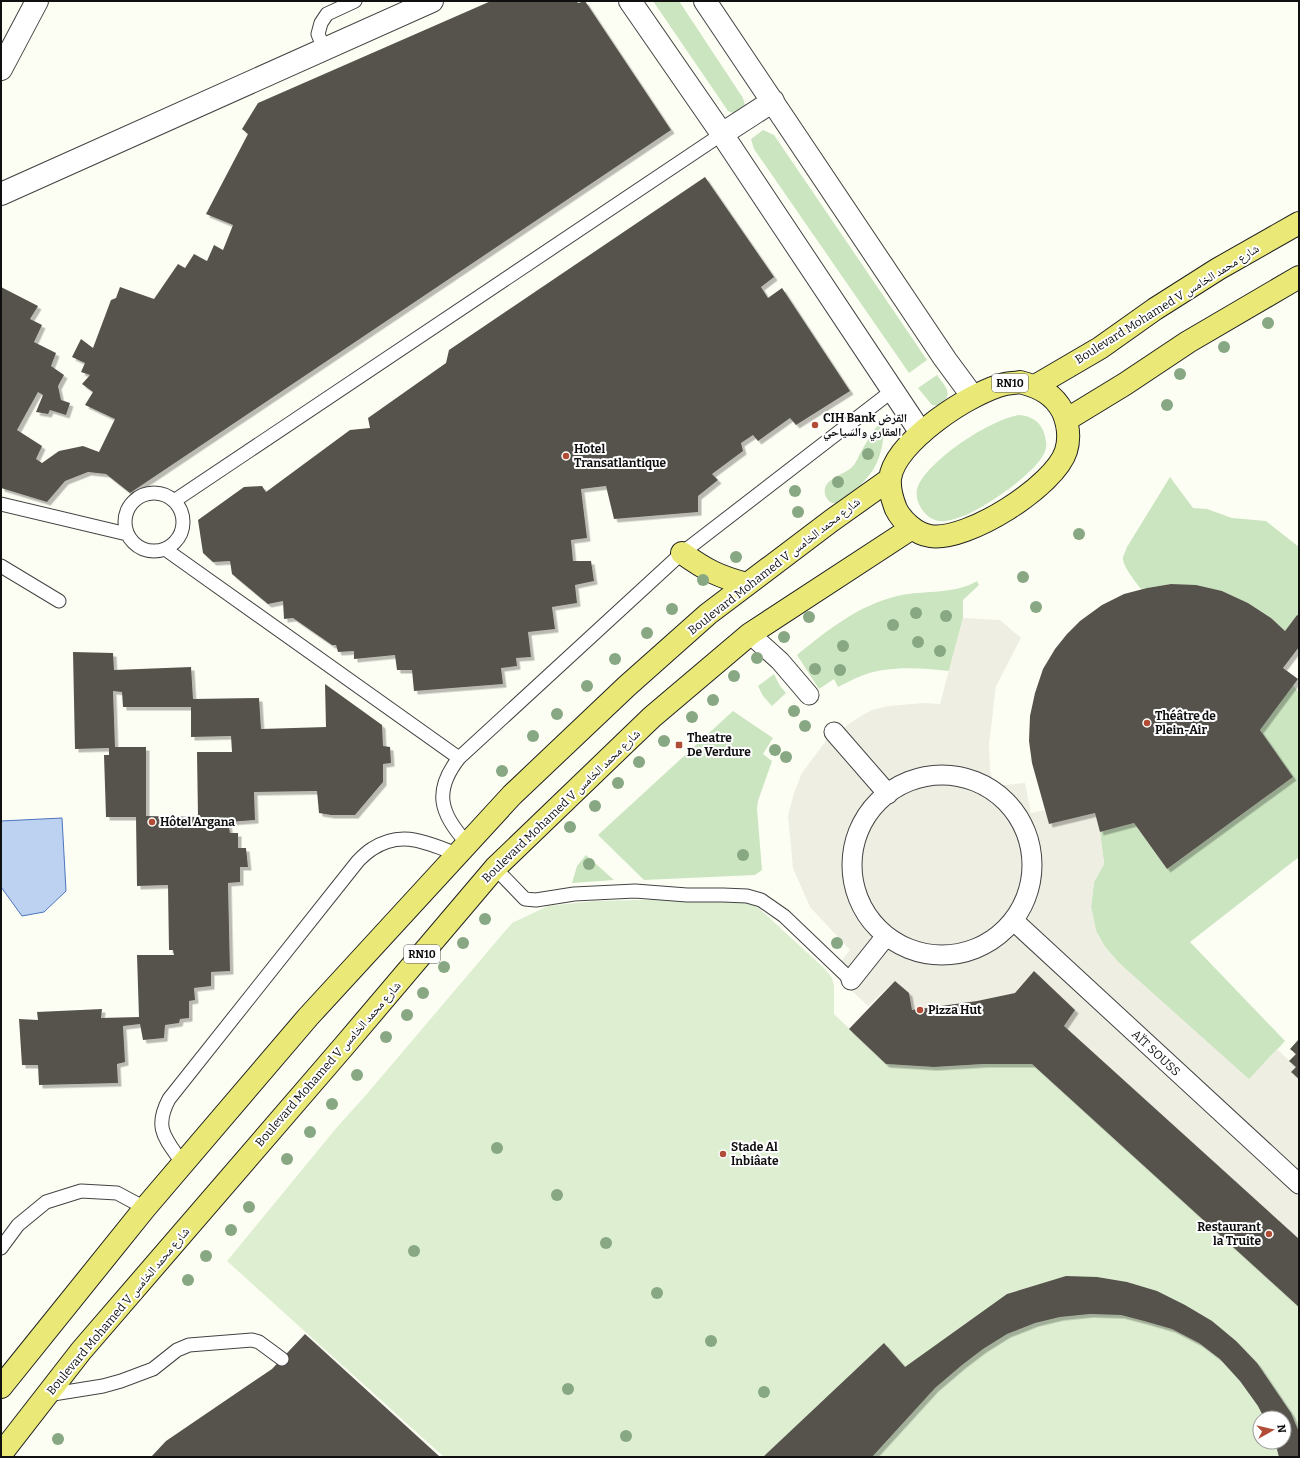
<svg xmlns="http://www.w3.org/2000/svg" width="1300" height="1458" viewBox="0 0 1300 1458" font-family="Bitter,'Noto Naskh Arabic',serif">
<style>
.green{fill:#cbe5c0}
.pitch{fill:#ddeed1;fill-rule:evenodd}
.plaza{fill:#eeeee2}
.water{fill:#bdd1f0;stroke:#4c76bf}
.building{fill:#57534d;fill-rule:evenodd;filter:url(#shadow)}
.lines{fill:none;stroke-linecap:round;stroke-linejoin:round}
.service-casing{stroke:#434343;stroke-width:15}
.pedestrian-casing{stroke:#434343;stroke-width:21}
.minor-casing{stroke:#434343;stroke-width:24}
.primary-casing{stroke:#212121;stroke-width:24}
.service{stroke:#fff;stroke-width:13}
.pedestrian{stroke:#fff;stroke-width:19}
.minor{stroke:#fff;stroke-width:22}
.primary{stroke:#eae977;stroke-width:22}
.tree{fill:#87a883}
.poi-dot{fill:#b14d36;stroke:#fff;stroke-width:1.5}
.labels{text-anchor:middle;stroke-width:4;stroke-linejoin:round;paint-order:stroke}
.shield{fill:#fff;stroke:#585858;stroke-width:1}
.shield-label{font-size:11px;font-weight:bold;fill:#101010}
.street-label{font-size:12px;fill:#101010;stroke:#fff}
.poi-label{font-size:12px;font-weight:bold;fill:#101010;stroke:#fff;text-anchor:start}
</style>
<defs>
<filter id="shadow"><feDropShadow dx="3.5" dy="3.5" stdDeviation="0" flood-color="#0004"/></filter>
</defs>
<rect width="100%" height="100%" fill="#fdfef3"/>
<path class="green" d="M653 1H679L743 98 746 109 737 115 728 111Z
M763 130 774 135 927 360 909 373 754 149 751 139Z
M937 375C943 384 954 393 943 402 939 405 937 406 932 405L918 388Z
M1019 415C1030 416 1038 420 1043 430 1045 435 1047 443 1046 448 1042 470 986 506 966 515 958 518 948 522 939 521 924 519 911 498 919 484 932 458 991 419 1019 415Z
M885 417C884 435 883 454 873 470 867 479 838 514 828 500 825 496 824 492 825 488 828 478 844 474 851 468 856 464 859 455 862 450 869 438 875 427 885 417Z
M1170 477 1193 508 1207 509 1232 518 1266 521 1299 547V616L1297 615 1285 631 1271 618 1248 603 1222 591 1171 584 1141 589C1136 582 1122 566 1123 557 1124 554 1126 550 1127 547Z
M977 581 979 585 963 600V618L949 671C921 668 888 665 861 676 853 679 846 683 838 687L834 679 819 689 797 655C826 631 859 605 897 596 922 590 954 595 977 581Z
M774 674 780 686 786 693 772 706 763 696 758 686Z
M1293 685 1299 693V857L1190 942 1285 1041 1249 1080 1119 963 1105 947 1096 931 1091 907 1094 882 1104 864 1100 832 1134 823 1167 869 1293 777 1260 730Z
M733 711 773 738 763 754 772 761 758 801 757 809 762 870 755 875 644 880 598 835Z
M586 855 614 880 572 883 577 866Z"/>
<path class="pitch" d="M737 898 754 904 825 969 832 978 834 986V1014L886 1064 934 1067 984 1064H1032L1299 1306V1457H444L227 1261 338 1126 366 1095 512 923 548 906 595 901ZM1260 1418H1284V1442H1260Z"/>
<path class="plaza" d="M963 618 1000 620 1021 638 996 686 989 744 990 770 994 786 1025 783 1031 813 1045 810 1049 824 1095 813 1100 832 1104 864 1094 882 1091 907 1096 931 1105 947 1119 963 1249 1079 1277 1049 1296 1067 1292 1072 1299 1079V1239L1064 1026 1075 1010 1034 971 1015 993 977 1001 912 1010 909 993 895 981 868 1006 832 972 850 950 810 907 793 868 788 816 794 793 802 773 828 738 861 716 872 710 889 706 923 703 940 704Z"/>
<path class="water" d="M62 818 66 891 44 912 22 916 1 887V821Z"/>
<path class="building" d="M491 1H577L578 3 585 1 671 130 130 493 106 474 88 472 65 481 47 502 1 488V287L38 306 30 319 42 325 34 342 56 353 51 366 64 375 58 386 61 400 70 403 66 415 50 410 48 414 36 412 43 395 38 392 17 430 42 446 36 459 42 463 59 451 83 446 99 452 115 419 85 405 93 392 82 384 90 375 81 372 85 363 72 357 81 339 93 348 111 300 116 298 120 287 154 299 178 264 185 268 194 254 207 261 214 245 223 250 233 225 206 214 248 134 242 129 258 103Z
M705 177 774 277 761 287 768 298 782 288 850 391 796 425 790 418 758 441 753 435 741 443 743 451 712 474 718 480 698 496V512L614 519 606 486 581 489 587 538 571 540 573 561H591L594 581 575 585 577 603 552 607 555 629 528 632 531 657 516 658 517 666 501 668 503 684 414 691 412 670H397L395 655 354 659V651L338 652 336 645H332L293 618 284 619 283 601 268 604 232 574 230 561 213 562 203 553 198 520 244 487 262 486 266 492 350 430 370 428 368 418 446 363 449 350Z
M1171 584 1196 585 1222 591 1248 603 1271 618 1285 631 1297 615 1299 616V647L1283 668 1298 679 1260 730 1293 777 1167 869 1134 823 1100 832 1095 813 1049 824 1032 763 1029 741 1030 716 1035 693 1043 669 1055 649 1067 634 1080 621 1102 605 1124 594 1147 588Z
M73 652 113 653 114 670 191 667 193 699 259 698 261 729 326 727 325 684 382 725 383 746 390 747 391 763 383 764V782L355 815H331L319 813 317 791 254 792 255 820 228 822 230 833H238V848H246L248 867H240V882L228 883 230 971 211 972V986L194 988 195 1000 189 1001V1018L180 1019 179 1023 165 1025 164 1038 143 1040 140 1024 123 1026 125 1062 117 1064 118 1083 39 1085 38 1065H22L19 1019 38 1020 37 1012 102 1009 101 1018 139 1017 137 955H174L173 950H169L168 885 137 886 136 817H106L104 755H109V748L75 749ZM113 691 122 692 123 707H191V737L231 736 232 752H197L198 817 146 816V747H115Z
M1034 971 1075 1010 1064 1026 1299 1239V1307L1032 1064H984L934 1067 886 1064 849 1029 895 981 909 993 912 1010 977 1001 1015 993Z
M1299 1039V1079L1291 1072 1296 1067 1289 1061 1296 1054 1290 1049Z
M1066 1276 1097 1277 1127 1282 1157 1291 1185 1305 1212 1321 1236 1341 1257 1363 1291 1413 1299 1432V1457H1279L1275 1442H1284V1418H1264L1258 1406 1240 1381 1220 1359 1199 1343 1172 1329 1144 1321 1121 1315 1090 1314 1060 1317 1035 1323 1007 1334 983 1349 962 1365 935 1388 872 1457H763L884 1343 905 1367 1007 1294Z
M305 1334 440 1457H151L166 1441 272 1369Z"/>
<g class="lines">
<g class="service-casing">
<path id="service" d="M324 49 318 34 321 23 327 14 355 1
M125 522a29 29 0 1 1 58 0a29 29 0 1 1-58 0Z
M174 501 722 134
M1 504 127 534
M165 549 459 758
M1 566 59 601
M467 843C440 814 433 791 459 758L682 553 892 391
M495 868 525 899 536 900 574 894 635 891 687 895H723L747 896 761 900 784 916 851 980
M183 1164C166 1139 153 1129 169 1099L358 861C362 857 367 852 372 849 402 829 427 843 457 854
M1 1248 18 1225 46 1202 81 1191 117 1193 145 1208
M47 1395 103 1386 121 1381 153 1369 177 1350 189 1345 252 1340 259 1342 282 1359"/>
</g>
<g class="pedestrian-casing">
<path id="pedestrian" d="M750 634 780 661 809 695
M834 732 888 794
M852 865a90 90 0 1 1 180 0a90 90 0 1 1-180 0Z
M1014 921 1299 1184
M851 980 886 936"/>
</g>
<g class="minor-casing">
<path id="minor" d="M630 1 722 134 921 433
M705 1 945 359 973 397
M1 69 37 1
M722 134 773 101
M1 194 432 1"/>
</g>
<g class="primary-casing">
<path id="primary" d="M1020 382C1039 387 1054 394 1063 412 1068 424 1070 438 1066 451 1055 486 967 542 930 536 916 534 902 521 896 509 892 499 889 490 890 479 894 442 971 392 1005 384 1010 383 1015 383 1020 382Z
M1035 386 1100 348 1155 309 1218 269 1299 223
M1066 420 1125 384 1188 342 1299 277
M682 553C706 570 719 577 747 584
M1 1387 145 1208 308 1017 512 795 627 686 708 614 831 521 890 479
M1 1454 81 1351 344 1046 495 868 652 717 750 634 912 528"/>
</g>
<use href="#service" class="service"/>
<use href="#pedestrian" class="pedestrian"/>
<use href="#minor" class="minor"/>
<use href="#primary" class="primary"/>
</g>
<g class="tree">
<circle cx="1268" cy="323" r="6"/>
<circle cx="1224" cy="347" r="6"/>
<circle cx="1180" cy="374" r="6"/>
<circle cx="1167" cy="405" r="6"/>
<circle cx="868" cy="454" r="6"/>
<circle cx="838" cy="482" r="6"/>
<circle cx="795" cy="491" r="6"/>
<circle cx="798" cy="512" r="6"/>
<circle cx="1079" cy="534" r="6"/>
<circle cx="736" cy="557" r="6"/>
<circle cx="1023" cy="577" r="6"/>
<circle cx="703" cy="580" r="6"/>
<circle cx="1036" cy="607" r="6"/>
<circle cx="672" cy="609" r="6"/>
<circle cx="916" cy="613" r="6"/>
<circle cx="946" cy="616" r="6"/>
<circle cx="809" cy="617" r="6"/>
<circle cx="893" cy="625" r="6"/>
<circle cx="647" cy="633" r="6"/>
<circle cx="784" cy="637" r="6"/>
<circle cx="918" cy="642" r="6"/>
<circle cx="843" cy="646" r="6"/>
<circle cx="940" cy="651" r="6"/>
<circle cx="757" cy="658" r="6"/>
<circle cx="615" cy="659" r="6"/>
<circle cx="815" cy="669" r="6"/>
<circle cx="840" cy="670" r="6"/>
<circle cx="734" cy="676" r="6"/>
<circle cx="587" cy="686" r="6"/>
<circle cx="713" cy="700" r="6"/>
<circle cx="794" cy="711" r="6"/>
<circle cx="557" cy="714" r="6"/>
<circle cx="692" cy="717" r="6"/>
<circle cx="805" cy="726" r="6"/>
<circle cx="533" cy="736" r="6"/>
<circle cx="664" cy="741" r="6"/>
<circle cx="775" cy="750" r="6"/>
<circle cx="786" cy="757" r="6"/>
<circle cx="639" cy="762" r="6"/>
<circle cx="502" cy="771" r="6"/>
<circle cx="618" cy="783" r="6"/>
<circle cx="595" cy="806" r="6"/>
<circle cx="570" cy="827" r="6"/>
<circle cx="743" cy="855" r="6"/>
<circle cx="589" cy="864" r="6"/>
<circle cx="485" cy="919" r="6"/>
<circle cx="463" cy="943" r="6"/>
<circle cx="837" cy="943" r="6"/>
<circle cx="444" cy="967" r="6"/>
<circle cx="423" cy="993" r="6"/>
<circle cx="407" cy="1015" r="6"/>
<circle cx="386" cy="1037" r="6"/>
<circle cx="357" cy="1075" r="6"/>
<circle cx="332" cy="1104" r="6"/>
<circle cx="310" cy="1132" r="6"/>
<circle cx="497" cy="1148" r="6"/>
<circle cx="287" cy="1159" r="6"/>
<circle cx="557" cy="1195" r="6"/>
<circle cx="249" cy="1207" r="6"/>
<circle cx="231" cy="1230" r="6"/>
<circle cx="606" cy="1243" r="6"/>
<circle cx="414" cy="1251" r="6"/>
<circle cx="206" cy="1256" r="6"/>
<circle cx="188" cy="1280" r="6"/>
<circle cx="657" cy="1293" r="6"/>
<circle cx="711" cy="1341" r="6"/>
<circle cx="568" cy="1389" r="6"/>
<circle cx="764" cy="1392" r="6"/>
<circle cx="626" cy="1436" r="6"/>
<circle cx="58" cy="1439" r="6"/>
</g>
<g class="poi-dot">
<circle cx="815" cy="425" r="4"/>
<circle cx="566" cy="456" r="4"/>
<circle cx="1147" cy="723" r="4"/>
<rect x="675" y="741" width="8" height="8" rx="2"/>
<circle cx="152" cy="822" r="4"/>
<circle cx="920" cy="1010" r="4"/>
<circle cx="723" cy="1154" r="4"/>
<circle cx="1269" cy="1234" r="4"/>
</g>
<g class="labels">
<g class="shield">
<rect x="992" y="374" width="36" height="18" rx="3"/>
<rect x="404" y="945" width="36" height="18" rx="3"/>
</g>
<g class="shield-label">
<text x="1010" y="387">RN10</text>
<text x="422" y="958">RN10</text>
</g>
<g class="street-label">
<text transform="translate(1167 304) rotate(-32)" y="4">Boulevard Mohamed V شارع محمد الخامس</text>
<text transform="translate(774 566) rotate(-38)" y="4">Boulevard Mohamed V شارع محمد الخامس</text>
<text transform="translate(561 806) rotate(-44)" y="4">Boulevard Mohamed V شارع محمد الخامس</text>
<text transform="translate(1156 1053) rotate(43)" y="4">AÏT SOUSS</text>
<text transform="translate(328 1064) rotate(-49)" y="4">Boulevard Mohamed V شارع محمد الخامس</text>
<text transform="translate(118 1311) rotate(-50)" y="4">Boulevard Mohamed V شارع محمد الخامس</text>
</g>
<g class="poi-label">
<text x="823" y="422">CIH Bank القرض<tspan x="823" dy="14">العقاري والسياحي</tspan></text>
<text x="574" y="453">Hotel<tspan x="574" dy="14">Transatlantique</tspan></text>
<text x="1155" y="720">Théâtre de<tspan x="1155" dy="14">Plein-Air</tspan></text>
<text x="687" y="742">Theatre<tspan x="687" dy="14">De Verdure</tspan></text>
<text x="160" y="826">Hôtel Argana</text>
<text x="928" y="1014">Pizza Hut</text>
<text x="731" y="1151">Stade Al<tspan x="731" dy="14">Inbiâate</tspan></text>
<text x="1261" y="1231" text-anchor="end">Restaurant<tspan x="1261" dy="14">la Truite</tspan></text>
</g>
</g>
<rect width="1300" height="1458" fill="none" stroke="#101010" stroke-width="4"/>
<g transform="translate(1272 1430) rotate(82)"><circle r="19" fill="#ffffff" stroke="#9f9f9f"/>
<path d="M0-3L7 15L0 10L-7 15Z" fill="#b14d36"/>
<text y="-6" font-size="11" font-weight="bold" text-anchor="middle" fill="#101010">N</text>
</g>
</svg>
